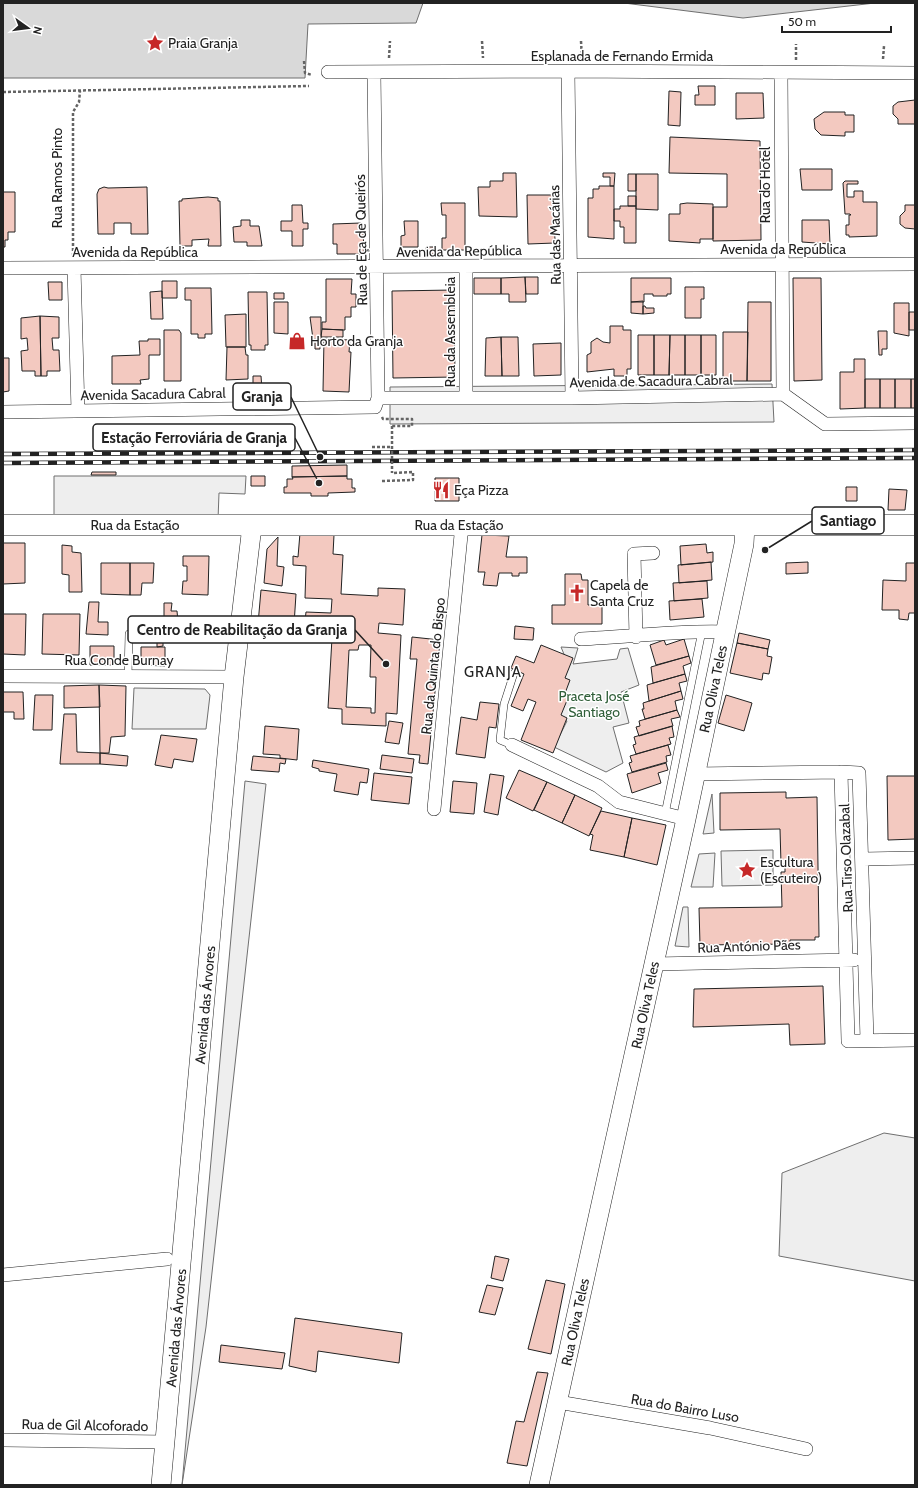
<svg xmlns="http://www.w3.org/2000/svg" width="918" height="1488" viewBox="0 0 918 1488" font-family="Cabin,sans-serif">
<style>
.green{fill:#eee;stroke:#6f6f6f}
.water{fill:#d9d9d9;stroke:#6f6f6f}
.building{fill:#f3c9c0;stroke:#222;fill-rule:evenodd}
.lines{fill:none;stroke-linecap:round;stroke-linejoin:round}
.lane-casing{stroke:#222;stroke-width:8}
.street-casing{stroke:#222;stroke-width:14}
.secondary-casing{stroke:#222;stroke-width:20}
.primary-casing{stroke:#222;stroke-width:22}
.path{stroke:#646464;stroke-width:2.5;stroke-dasharray:3 2;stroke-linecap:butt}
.lane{stroke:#fff;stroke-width:7}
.street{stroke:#fff;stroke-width:13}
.secondary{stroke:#fff;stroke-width:19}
.primary{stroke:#fff;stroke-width:21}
.rail-casing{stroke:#222;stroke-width:4.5}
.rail{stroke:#fff;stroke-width:3;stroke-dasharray:9;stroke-linecap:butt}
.path-bridge{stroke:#646464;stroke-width:2.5;stroke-dasharray:3 2;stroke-linecap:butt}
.labels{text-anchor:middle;stroke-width:3;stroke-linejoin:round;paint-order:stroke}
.poi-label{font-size:14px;fill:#222;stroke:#fff;text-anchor:start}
.street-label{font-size:14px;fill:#222;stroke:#fff}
.park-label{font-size:14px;fill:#2f5e38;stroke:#fff}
.neighbourhood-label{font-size:15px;letter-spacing:1px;fill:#222;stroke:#fff}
.leader{fill:none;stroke:#222;stroke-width:1.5}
.callout-dot{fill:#222;stroke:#fff;stroke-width:1.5}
.callout{fill:#fff;stroke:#222;stroke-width:1.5}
.callout-label{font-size:15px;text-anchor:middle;font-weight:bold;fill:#222}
</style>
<rect width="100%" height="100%" fill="#fff"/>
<path class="green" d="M772 384 774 422 390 424V387Z
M54 476H246L245 494 219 493 218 520 54 519Z
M561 647 578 648 573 664 617 659 620 649 628 648 639 685 621 692 629 723 613 727 623 763 606 772 554 747 567 721 557 716 566 659Z
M134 688 205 689 210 695 206 729H132Z
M245 781 266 784 206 1327 182 1485Z
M712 794 714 833 703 834Z
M773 850V885L722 886 721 851Z
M715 853 713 887H691L699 854Z
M683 907H688L689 947 675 946Z
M884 1133 915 1138V1281L779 1256 782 1173Z"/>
<path class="water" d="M3 3H423L416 23 308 24 305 78H3Z
M624 3H875L743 18Z"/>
<path class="building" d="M698 86H715V105H695V95H699Z
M669 91 681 92 680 126 668 125Z
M736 93H763L764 118 736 119Z
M915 100V124H898V119L893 114V106L898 102Z
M824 112H845V115H854V132H845V136L821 135 815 129 814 119Z
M670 137 760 141 761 240 713 241V207H727V174L669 173Z
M800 169H832V190H802Z
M503 173H516L517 217 479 216 478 187H490V181H503Z
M603 173H615L614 186H610V177H603Z
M628 174H636V191H628Z
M636 174H658V210L636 209Z
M845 181H858V184H847V197H854V191H863V202H877V236L849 237V235H846V225H849V215H851L850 214H845L843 183Z
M599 186H614V239L588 237V198H593V189H599Z
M104 187 108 188 147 187 148 234H131V223H114V234H98L97 194 99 189Z
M3 192H15V232H8V240H5V247H3Z
M527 195H554L555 243 528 244Z
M628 196H636V206H628Z
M208 197 218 198V201H220L221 246H208L209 239 192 240V246H180L179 201H182V199Z
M441 203H465V250H442V238H446V215H442Z
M687 203 713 204V239H700V243L669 241V214H680V204Z
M292 205H302L303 223H308V229H303V246H292V231H281V221H292Z
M905 205H915V229L905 228 900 224V216L905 211Z
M620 206H636V243H624V227H620V221H614V209H620Z
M241 220H250V226H259L262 246H247V242H234L233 227 241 226Z
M802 220H829L830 244 802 242Z
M404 221H418V247H401V236L405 235Z
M361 223V228H363L364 254H337V244H333V224Z
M426 247H435V254H426Z
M525 277H538V294H526Z
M525 277 526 302H509V294H501V278Z
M474 278H501V294H474Z
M631 278H671V294H667V296H653V294H644V302H631Z
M793 278H821L822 380 794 381Z
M326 279H352L351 294H356V307H351V317H345V330L322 329V322H326Z
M162 281H177V298H162Z
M48 282H62V300H49Z
M685 287H704V299H701V318H685Z
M185 288H211L212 334H205V338H198V334H191V300H185Z
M454 290 455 377 393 378 392 291Z
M162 291 163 319H151L150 292Z
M248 292H267L268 345H265V350H251V345H249Z
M274 293H284V299H274Z
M643 301V314L631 313V302Z
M274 302H288V334L274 333Z
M748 302H771V381H747Z
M894 303H909V336L894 333Z
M643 306H645L646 308H654V313L643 314Z
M909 312H915V330H909Z
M246 314V347H226L225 315Z
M40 316 41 376H35V371H22L21 351 28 350 27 338 21 339V318Z
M40 316 59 317V338H52L53 350H59L60 371H47V376H41Z
M310 317H321V339H313Z
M610 326H623V330H631V369H627V376H614V369L587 372V355L591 353V342L597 338 603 342 610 343Z
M322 329 343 330V337H321Z
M164 330H179L181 333V381H164Z
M878 331H887V349H882V355H879Z
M723 332H748L747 381H723Z
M638 335H654V375H638Z
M654 335H670L669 375H654Z
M670 335H685V375H669Z
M685 335H701V375H685Z
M701 335H716V375H701Z
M501 337H518L519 376H502Z
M501 337 502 376H485L486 338Z
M148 339H160V355H149V379L140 380 141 384H112V356L140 355 139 341H148Z
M324 339 350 340 349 352H351L349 392 323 391Z
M315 340H319L320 349H315Z
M561 343V375L534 376 533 344Z
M227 347H245L246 355H248V379L226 380Z
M3 358H9V391L3 392Z
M854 359H865V408L840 409V372H854Z
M253 376H261L262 390 253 391Z
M865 379H880V408H865Z
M880 379H895V408H880Z
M895 379H911V408H895Z
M911 379H915V408H911Z
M347 465V476L292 477V466Z
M92 472H116V475H91Z
M251 476H265V486H251Z
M347 476V479H352V488H355V492L328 493V496H311V493H284V487H287V479H293L292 477Z
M435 478H459V501H435Z
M846 487H857V501H846Z
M889 489 907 490 905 510H888Z
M300 533 334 535 333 554 343 555 341 594 378 596V588L405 589 403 625 379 623 378 633 401 635 397 714 386 713V726L342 724V709L328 708 332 638 307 637 308 622 305 621 306 612 331 613 332 599 305 598 306 566 293 565V556L298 557ZM359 645H371L370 677H376L375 713H371V708L346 707 349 650H358Z
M482 535 509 536 506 557H527V573H519V576H512V573H499L497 586 483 585 485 572H478Z
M278 537 277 566 284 567 282 586 264 583 267 549Z
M3 543H25V583L3 584Z
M706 544 707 553 713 552V562L681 565 680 546Z
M62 545 72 546V552L81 553 82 592H69V575L62 574Z
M183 556H209L208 595 182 594 183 581H187V566H183Z
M711 562 712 580 679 583 678 565Z
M808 562V573L786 574V563Z
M101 563H130V595L101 594Z
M130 563H154L153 583H142L141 595H130Z
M906 563H915V613H909L908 620 899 619V610H882L883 580 906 581Z
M565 574H581L582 580H588V605H602V624H552V605H565Z
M707 581 708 598 674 601 673 583Z
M261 590 296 594 294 625 258 624Z
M702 599 704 617 670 620 669 601Z
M89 602H99L98 622H108V635L86 634Z
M164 603H172L171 611H177L178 622H173V631H164Z
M3 614H26L25 655 3 654Z
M43 614H80L79 655 42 654Z
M515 626 534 628 533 640 514 639Z
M739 633 770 640 768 649 737 643Z
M157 634H163V646L157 647Z
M412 637 440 640 428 764 419 763 420 755 408 754 417 659H410Z
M684 639 689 656 656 665 650 645 664 640 666 645Z
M737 643 768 649 767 656 772 657 769 674 763 673 762 680 730 673Z
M541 645 573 658 565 678 570 680 564 696 568 698 561 715 567 718 553 753 521 740 536 702 528 699 523 711 511 706 524 674 511 668 516 656 534 663Z
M90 646H114V665H90Z
M141 647H165V666L141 665Z
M689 656 691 663 683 666 685 674 653 683 651 667Z
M685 674 687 681 679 683 681 691 649 701 647 685Z
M99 685 100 707 64 708V686Z
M99 685 126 686 125 736 111 737 109 753H100Z
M681 691 683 699 675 701 677 710 645 719 642 709H644L643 703Z
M3 692H23L24 719H14V712H3Z
M35 695H53L52 730H33Z
M726 695 752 703 744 731 718 723Z
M480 702 499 704 496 728 489 727 485 758 456 754 461 717 477 720Z
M677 710 680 717 671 719 673 726 639 736 636 727 640 726 639 721Z
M64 714H76L77 752 100 753V764H60Z
M389 721 403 723 399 744 385 742Z
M265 726 299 729 297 760 280 758V755L263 754Z
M672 726 674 737 669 738 671 744 636 754 633 745 636 744 634 737Z
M161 735 197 739 193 762 174 759 172 768 155 765Z
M668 745 671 755 666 756 667 762 632 772 629 763 632 762 630 756Z
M100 753 128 756 127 766 100 764Z
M382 755 414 759 412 773 380 769Z
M253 756 286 759 285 764 280 763 279 772 251 770Z
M313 760 369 769 367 783 360 782 358 795 334 791 337 774 319 771V769L312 767Z
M666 763 668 770 658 773 661 783 632 793 627 774Z
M519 770 547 782 533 811 506 798Z
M374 773 412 777 409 804 371 800Z
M490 774 504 776 498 815 484 812Z
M887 776H915V839L888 840Z
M453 781 477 783 474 814 450 812Z
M547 782 575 795 562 823 534 810Z
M786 792V798L817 797 819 937H815V940H790V944L700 945 699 908 782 907 781 872H785V864H781L780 829 720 830V793Z
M575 795 602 808 589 836 562 823Z
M601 811 632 818 624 857 590 850 593 835 590 834Z
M632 818 666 825 657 865 624 857Z
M823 986 825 1044 790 1045 789 1024 693 1027 694 989Z
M495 1256 509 1259 503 1281 491 1278Z
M546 1280 565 1284 551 1354 528 1349Z
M487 1285 503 1288 495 1315 479 1312Z
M295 1318 402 1333 399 1363 318 1351 316 1372 289 1366Z
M221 1345 285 1353 282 1369 219 1362Z
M537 1372 548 1373 527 1466 507 1463 516 1421 524 1422Z"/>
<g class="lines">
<g class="lane-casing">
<path id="lane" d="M128 676 129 634
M512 745 500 740 504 704 514 673
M665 814 702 631"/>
</g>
<g class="street-casing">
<path id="street" d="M568 71 572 398
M328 72 568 71 915 73
M781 73 783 394
M3 268 915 264
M74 268 78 411
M378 398H572L783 394 825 424 915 423
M466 398V267
M3 412 375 407 378 398 374 73
M636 637 634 554 653 553
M581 639C629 637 679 630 726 632
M3 676 234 677
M512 745 598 786 619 802 686 819
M841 772 848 1041 915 1040
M695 774 841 772 859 773 867 1040
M434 809 462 525
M863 859 915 858
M654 964 854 960
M3 1275 167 1259
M558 1402 710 1428 806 1449
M3 1440 166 1442"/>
</g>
<g class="secondary-casing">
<path id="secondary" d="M161 1485 234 677 252 526
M539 1485 686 819 744 544 745 525"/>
</g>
<g class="primary-casing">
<path id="primary" d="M3 525H915"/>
</g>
<path class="path" d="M482 41 483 58
M581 41 582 59
M389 58 390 41
M883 59 884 46
M796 60V44
M304 61 305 73 312 75
M3 92 309 86
M73 256V112L79 102 80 91
M382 417 383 419H412V426H392
M372 447H392
M382 481 413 480V472L392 473"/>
<use href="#lane" class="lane"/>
<use href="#street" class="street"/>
<use href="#secondary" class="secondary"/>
<use href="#primary" class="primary"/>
<g class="rail-casing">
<path id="rail" d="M3 454 915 450
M3 463 915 458"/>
</g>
<use href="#rail" class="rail"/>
<path class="path-bridge" d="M392 426V473"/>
</g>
<defs>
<g id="sight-bare" transform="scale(1.38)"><path d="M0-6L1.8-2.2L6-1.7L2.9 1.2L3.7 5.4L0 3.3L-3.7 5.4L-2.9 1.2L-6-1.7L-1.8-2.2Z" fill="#c62828" stroke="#fff" stroke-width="2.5" paint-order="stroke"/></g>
<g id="shop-bare" transform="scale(1.38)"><path d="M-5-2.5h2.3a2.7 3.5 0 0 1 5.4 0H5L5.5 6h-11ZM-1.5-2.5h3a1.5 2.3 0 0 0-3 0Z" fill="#c62828" stroke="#fff" stroke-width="2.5" paint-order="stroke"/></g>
<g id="restaurant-bare" transform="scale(1.38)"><path d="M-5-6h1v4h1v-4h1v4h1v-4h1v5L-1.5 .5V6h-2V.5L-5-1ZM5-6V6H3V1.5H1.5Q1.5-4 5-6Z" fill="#c62828" stroke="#fff" stroke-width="2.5" paint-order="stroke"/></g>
<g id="church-bare" transform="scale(1.38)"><path d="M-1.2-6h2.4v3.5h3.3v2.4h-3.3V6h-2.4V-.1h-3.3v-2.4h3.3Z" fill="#c62828" stroke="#fff" stroke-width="2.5" paint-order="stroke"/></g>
</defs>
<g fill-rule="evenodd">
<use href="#sight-bare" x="155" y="43"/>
<use href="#shop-bare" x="297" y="341"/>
<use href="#restaurant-bare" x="441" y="490"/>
<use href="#church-bare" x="577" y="593"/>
<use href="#sight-bare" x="747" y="870"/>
</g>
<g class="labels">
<g class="poi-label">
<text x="168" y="48">Praia Granja</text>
<text x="310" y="346">Horto da Granja</text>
<text x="454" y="495">Eça Pizza</text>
<text x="590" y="590">Capela de<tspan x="590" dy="16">Santa Cruz</tspan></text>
<text x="760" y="867">Escultura<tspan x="760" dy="16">(Escuteiro)</tspan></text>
</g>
<g class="street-label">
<text x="622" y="61">Esplanada de Fernando Ermida</text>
<text transform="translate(57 178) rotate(-90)" y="5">Rua Ramos Pinto</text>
<text transform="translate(765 185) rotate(-90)" y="5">Rua do Hotel</text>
<text transform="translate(555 235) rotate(-91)" y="5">Rua das Macárias</text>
<text transform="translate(361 240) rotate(-91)" y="5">Rua de Eça de Queirós</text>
<text x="783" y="254">Avenida da República</text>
<text transform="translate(459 251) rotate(-1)" y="5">Avenida da República</text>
<text x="135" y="257">Avenida da República</text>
<text transform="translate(450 332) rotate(-90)" y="5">Rua da Assembleia</text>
<text transform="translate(651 381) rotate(-1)" y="5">Avenida de Sacadura Cabral</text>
<text transform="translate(153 394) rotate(-1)" y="5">Avenida Sacadura Cabral</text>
<text x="135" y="530">Rua da Estação</text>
<text x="459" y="530">Rua da Estação</text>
<text x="119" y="665">Rua Conde Burnay</text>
<text transform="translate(433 666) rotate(-84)" y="5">Rua da Quinta do Bispo</text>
<text transform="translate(713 689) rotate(-78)" y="5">Rua Oliva Teles</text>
<text transform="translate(846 858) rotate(-92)" y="5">Rua Tirso Olazabal</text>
<text transform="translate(749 946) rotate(-2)" y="5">Rua António Pães</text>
<text transform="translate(205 1005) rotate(-85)" y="5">Avenida das Árvores</text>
<text transform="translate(645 1005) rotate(-78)" y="5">Rua Oliva Teles</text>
<text transform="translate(575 1322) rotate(-78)" y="5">Rua Oliva Teles</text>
<text transform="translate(176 1328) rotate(-85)" y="5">Avenida das Árvores</text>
<text transform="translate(685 1408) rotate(10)" y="5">Rua do Bairro Luso</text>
<text transform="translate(85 1425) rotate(1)" y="5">Rua de Gil Alcoforado</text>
</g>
<g class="park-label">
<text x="594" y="701">Praceta José<tspan x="594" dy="16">Santiago</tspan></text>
</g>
<g class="neighbourhood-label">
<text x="493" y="677">GRANJA</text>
</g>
</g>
<path class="leader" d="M320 457L291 397M319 483L295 438M765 550L812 521M386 664L355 630"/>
<g class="callout-dot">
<circle cx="320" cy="457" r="4"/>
<circle cx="319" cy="483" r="4"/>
<circle cx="765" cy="550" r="4"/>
<circle cx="386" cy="664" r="4"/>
</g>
<g class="callout">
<rect x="233" y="383" width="58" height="27" rx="4"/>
<rect x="93" y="424" width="202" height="27" rx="4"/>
<rect x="812" y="507" width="72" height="27" rx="4"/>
<rect x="128" y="616" width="227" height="27" rx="4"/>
</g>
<g class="callout-label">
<text x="262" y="402">Granja</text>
<text x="194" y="443">Estação Ferroviária de Granja</text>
<text x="848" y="526">Santiago</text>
<text x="242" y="635">Centro de Reabilitação da Granja</text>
</g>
<rect width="918" height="1488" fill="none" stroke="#222222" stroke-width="8"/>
<g transform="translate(28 28) rotate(104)" stroke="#ffffff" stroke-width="3" paint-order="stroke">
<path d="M0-3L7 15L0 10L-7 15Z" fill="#222222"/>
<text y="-6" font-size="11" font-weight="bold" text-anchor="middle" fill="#222222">N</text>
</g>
<path d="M782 26v6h109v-6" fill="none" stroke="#222222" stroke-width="2"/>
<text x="788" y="26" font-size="12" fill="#222222" stroke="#ffffff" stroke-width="3" paint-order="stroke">50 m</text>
</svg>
